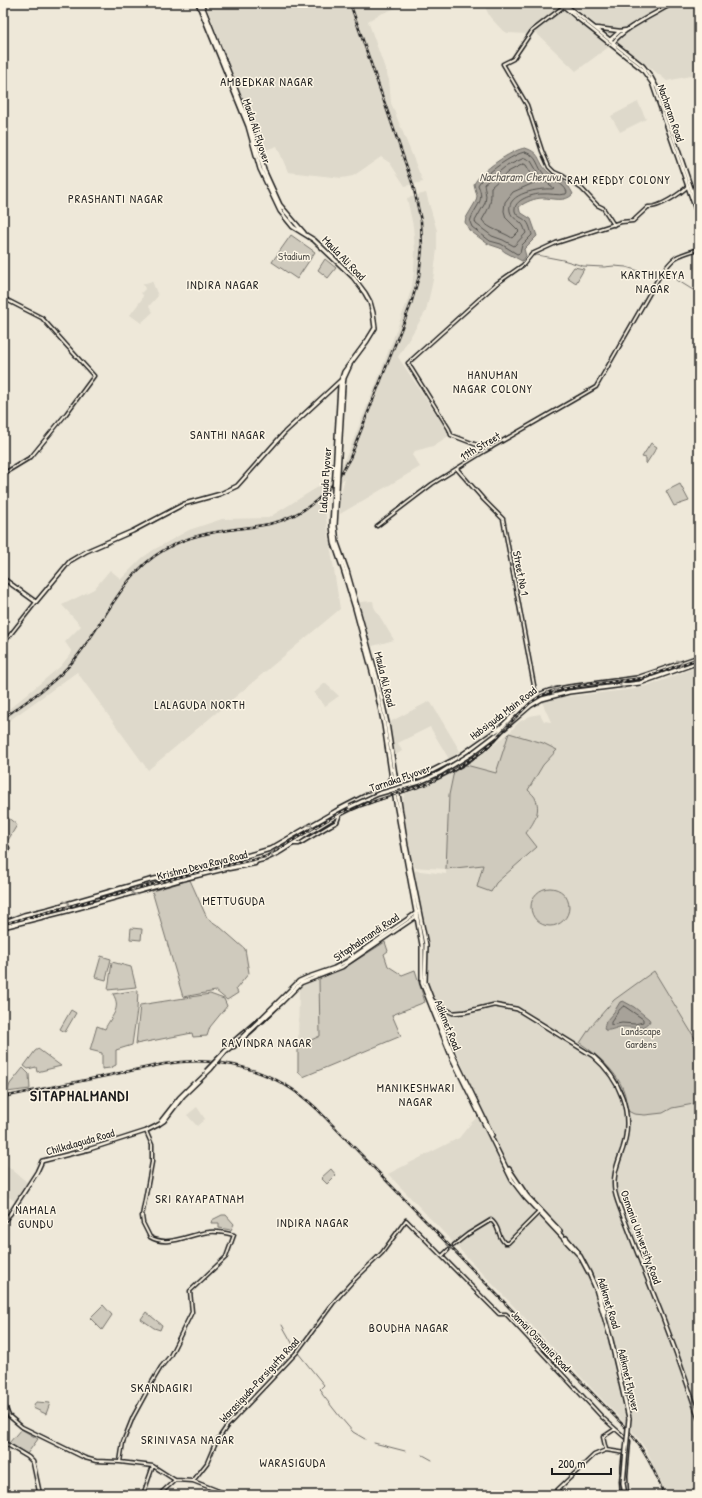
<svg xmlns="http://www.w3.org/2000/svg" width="702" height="1498" viewBox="0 0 702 1498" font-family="'Patrick Hand',sans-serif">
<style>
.built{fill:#ded9cb}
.green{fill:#cfcabd;stroke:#76736c}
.water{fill:#a7a299;stroke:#6f6c67}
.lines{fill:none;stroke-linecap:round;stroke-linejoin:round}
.shore{stroke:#54524e;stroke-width:1}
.stream{stroke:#6f6c67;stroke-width:1}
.tertiary-tunnel{stroke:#cec9bd;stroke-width:2;stroke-dasharray:2 1;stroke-linecap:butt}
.tertiary-casing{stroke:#1c1c1c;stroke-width:5}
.secondary-casing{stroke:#1c1c1c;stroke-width:5.5}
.primary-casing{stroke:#1c1c1c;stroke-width:6}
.tertiary{stroke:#fcf5e5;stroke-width:2}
.secondary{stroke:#fcf5e5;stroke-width:2.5}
.primary{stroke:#fcf5e5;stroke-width:3}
.rail-casing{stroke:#1c1c1c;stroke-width:2.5}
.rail{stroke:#fcf5e5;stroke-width:1;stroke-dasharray:3;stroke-linecap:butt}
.secondary-bridge-casing{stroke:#1c1c1c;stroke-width:5.5;stroke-linecap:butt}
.primary-bridge-casing{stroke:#1c1c1c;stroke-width:6;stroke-linecap:butt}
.secondary-bridge{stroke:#fcf5e5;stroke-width:2.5}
.primary-bridge{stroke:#fcf5e5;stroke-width:3}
.oneway{stroke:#97938b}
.labels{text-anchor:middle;stroke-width:3;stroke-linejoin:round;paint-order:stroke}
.street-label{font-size:11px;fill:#1c1c1c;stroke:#fcf5e5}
.park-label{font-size:11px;fill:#52504c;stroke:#fcf5e5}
.neighbourhood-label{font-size:12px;letter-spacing:1px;fill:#1c1c1c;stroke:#fcf5e5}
.water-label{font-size:12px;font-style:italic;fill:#5b5854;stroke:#fcf5e5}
.district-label{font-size:15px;font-weight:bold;letter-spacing:1px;fill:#1c1c1c;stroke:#fcf5e5}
</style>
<rect width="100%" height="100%" fill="#eee8d9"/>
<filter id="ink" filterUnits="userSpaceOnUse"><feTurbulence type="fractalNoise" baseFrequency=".025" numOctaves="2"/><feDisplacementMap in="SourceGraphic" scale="8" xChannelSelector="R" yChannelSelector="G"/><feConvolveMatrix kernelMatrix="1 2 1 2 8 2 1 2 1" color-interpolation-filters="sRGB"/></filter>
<g filter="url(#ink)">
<path class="built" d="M205 3H404L401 6 378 15 368 21 389 80 391 103 423 182 405 186 390 163 381 157 353 176 342 178 288 172 277 146 263 151Z
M483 3H558L610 46 576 71 533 30 527 34 508 33 503 31 490 17Z
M569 3H699V74L667 81Z
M638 102 646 119 620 132 611 116Z
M426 193 437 231V249L433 280 426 311 398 357 450 435 433 446 415 451 412 455 420 467 340 514 339 500 345 478 323 498 340 609 148 770 77 672 3 725V714L61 666 72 652 65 642 81 626 62 605 94 589 110 570 121 579 142 558 155 549 189 530 222 519 268 518 323 484 333 475 343 463 350 448 377 381 407 302 412 287 414 271 415 250 413 226 407 198Z
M152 281 158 296 149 306 153 312 141 323 130 315 142 299 143 295 141 293 145 289 143 284Z
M373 601 374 607 394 640 369 647 358 602Z
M699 666V1495H667L647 1451 636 1435 388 1174 459 1138 472 1122 483 1112 428 988 419 903 412 870 446 874V869L412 867 402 801 405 793 454 771 477 758 509 733 519 722 530 716 540 714 544 721 551 722 542 702 555 698 635 689 653 684Z
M325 683 339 696 325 706 314 693Z
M430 701 460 751 449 759 430 727 398 743 402 751 394 756 388 723Z
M319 979 320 1036 298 1046 299 988 305 983Z
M197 1107 205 1119 197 1126 187 1115Z
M3 1162 28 1183 16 1202 3 1193Z"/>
<path class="green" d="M291 235 315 252 297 279 272 262Z
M325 259 336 268 328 278 318 270Z
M574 267 584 269 576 283 567 277Z
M651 443 657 447 646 464V458L642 457Z
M680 484 689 501 674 506 666 491Z
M509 733 543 743 557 750 543 765 528 790C531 793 535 796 536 800 541 812 533 824 526 833L537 847 496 883 491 892 477 887 483 865 446 869 449 795 454 771 466 765 496 773Z
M6 816 17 825 7 842 3 843V817Z
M190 880 207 918 220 927 245 949 249 973 236 989 238 993 227 1000 216 991 183 997 152 891Z
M531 907a19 19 0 1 1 38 0a19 19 0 1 1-38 0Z
M131 928 142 929 141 940 130 939Z
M385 942 388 951 384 954 388 966 402 975 415 970 425 1002 392 1015 401 1036 303 1077 298 1071V1046L320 1036 319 979 352 963Z
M101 956 111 959 106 980 95 977Z
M112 962 131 967 136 987 108 990Z
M654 971 699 1045V1103L672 1108 663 1113 645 1115 634 1114 628 1111C626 1104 626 1096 623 1089 616 1071 595 1053 580 1043L592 1025 614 1000Z
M138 990 137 1010 132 1045 116 1050V1065L110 1068 102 1069V1053L90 1050 97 1026 105 1029C111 1016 122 1009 113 994Z
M210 994 224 999 227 1006 210 1027 207 1036 193 1037 192 1033 136 1044 140 1005Z
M71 1010 76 1013 65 1032 60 1029Z
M38 1049 61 1066 37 1072 36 1067 28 1069 24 1066 35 1051Z
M23 1068 29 1074 30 1089 7 1092 10 1084Z
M331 1169 336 1175 327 1184 321 1178Z
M222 1215H226L234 1224 231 1230 219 1228V1223H211L212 1220Z
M103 1305 112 1315 102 1330 90 1318Z
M146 1312 162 1325 160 1330 154 1328 141 1319Z
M36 1402 50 1403 46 1414 33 1408Z
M21 1429 38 1439 27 1454 9 1443Z"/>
<path class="water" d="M525 148C542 153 537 162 548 172 552 176 557 177 561 179 567 183 570 188 573 194 565 203 553 198 543 198 535 198 525 202 519 207L520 212 531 219 537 236 524 249 526 256 522 261 505 252 500 248 488 244 469 230 465 222 466 218 476 201 477 196 474 184C481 171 511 150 525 148Z
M623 1001 634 1007 649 1019 650 1021C645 1031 630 1026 620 1027 615 1028 610 1031 605 1030L604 1028 606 1021 614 1012 620 1002Z"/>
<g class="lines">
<path class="shore" d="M525 152C539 156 536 167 545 175 553 182 563 182 567 192L566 194C557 196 550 193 541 194 533 194 513 200 515 211 517 217 522 217 526 221 529 223 531 231 532 235L522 245 520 253 517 254 501 244 490 241 472 227 470 222C474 206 486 203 478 185 483 175 514 153 525 152Z
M525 158 531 161 541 178 554 188 552 189C540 188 506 193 510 211 512 219 518 219 522 224 524 226 525 231 526 233L514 246 503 240 492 236 476 224 475 221 485 203 486 196 484 184 505 167Z
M524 164 526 165 536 182 513 192 505 202 504 211 506 218 519 231 512 238C502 231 489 230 482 220 491 205 491 203 491 187L508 172Z
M624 1006 643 1019V1022L635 1024 622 1023 611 1025V1022C615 1017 619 1008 624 1006Z"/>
<path class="stream" d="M534 256 537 255 563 260 583 266 604 267 614 266 626 267 639 271 649 269 661 271
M664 272 693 290 699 289
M282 1325 296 1350
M298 1353 324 1385 320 1389 322 1391V1394L340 1417
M341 1418 353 1432 365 1439
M374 1443 405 1451
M423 1455 432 1460"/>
<path class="tertiary-tunnel" d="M448 1250 454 1245"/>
<g class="tertiary-casing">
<path id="tertiary" d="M563 7 532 31 513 59 503 64 527 105 542 151 549 167 554 172 563 176 582 189 597 205 603 208 614 225
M3 298 42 318 94 376 66 414 31 457 3 474
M491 448 477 445 451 435 449 429 408 363 496 284 523 265 532 254 556 243 621 222 633 221 648 207C659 208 680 194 688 186
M457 469 484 500 503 519 536 696
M377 526 432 484 485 451 596 387 659 277C674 256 675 256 699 249
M3 644 36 602
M292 844H299L331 825 337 822 340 814
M3 845H6L8 848 7 851H3
M229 869 255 864 257 861
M263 1021 282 1002
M255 1028 234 1047H230V1044L259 1019
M454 1245 468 1234 491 1220C500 1226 497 1237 505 1243H508L540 1211
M442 1256 448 1250
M3 1401 9 1416 22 1427 85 1458 96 1461 120 1462 153 1466 175 1480 193 1481 229 1495
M606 1450 603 1437 615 1429
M120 1462 123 1442 133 1417 152 1382 161 1367 170 1356 192 1312 190 1291 226 1257 234 1235C226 1233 217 1231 209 1232 189 1234 168 1248 150 1237L143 1223 142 1216 152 1162V1145L146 1131
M193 1481 207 1463 215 1444 227 1426 297 1352 334 1302 351 1283 382 1253 406 1220 499 1314H506L603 1418 629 1441 626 1476 627 1495
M143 1495 153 1466
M159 1495 175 1480
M552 1495 594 1455 606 1450 626 1453
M622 1495 621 1481 624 1452"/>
</g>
<g class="secondary-casing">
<path id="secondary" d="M560 3 576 17 642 69 652 83 699 219
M563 3 643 66 650 75 657 88 699 211
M595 28 620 31
M610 40 620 31 627 30
M613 43C623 28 657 13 673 3
M3 577 4 579 36 602 70 561 87 551 133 531 184 504 220 494 237 486 285 432 341 380
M431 999 439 1006
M279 1001 299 981 308 977 334 968 347 961 419 911
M281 1003 301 983 342 967 417 916
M434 1003 438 1006 453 1013 465 1012 494 1005 517 1009 593 1056C620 1079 634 1112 623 1148 618 1163 612 1175 615 1192 617 1202 622 1213 626 1223 634 1244 642 1265 650 1285 668 1329 684 1373 699 1419
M3 1222 10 1214 37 1172 42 1161 90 1149 146 1131 158 1125
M3 1442 28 1457 33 1462 40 1495"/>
</g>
<g class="primary-casing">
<path id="primary" d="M198 3 248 126 260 169 280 211 293 227 314 240 353 277 365 293 370 302 373 313 375 328 367 341 344 372 340 385
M201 3 250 125 264 170 280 205 304 233
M343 385 344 378 350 365
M347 571 377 678 387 723 406 846 426 945 425 982 454 1057 492 1135
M344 572 355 608 374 679 384 725 394 792 422 945V983L452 1058 512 1180 525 1197 580 1256 589 1273 596 1289 611 1340 629 1418
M501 731 530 706 542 699 569 692 640 683 699 662
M385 788 392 776
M3 923 24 915 49 909 150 880 208 867 270 849 336 811 367 795 424 775 459 757 500 728 522 707 536 696 549 691 569 687 637 678 699 657
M3 927 67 911 183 879 265 859 278 853C302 838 326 820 352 808 375 798 400 792 424 783 453 771 482 754 502 730
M509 1169 527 1196 560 1231
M566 1238 578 1252
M598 1290 605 1312"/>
</g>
<use href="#tertiary" class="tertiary"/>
<use href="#secondary" class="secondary"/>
<use href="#primary" class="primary"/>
<g class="rail-casing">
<path id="rail" d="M3 718C29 700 55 683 75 659 105 622 122 574 164 550 196 530 233 531 269 524 305 516 333 491 350 458L411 304 419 276 422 248 421 221 413 185 350 3
M3 924 191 874 265 857 341 812 427 784 455 769 483 751 530 703 540 696 552 691 583 685 643 678 699 658
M3 1097 164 1064C220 1055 275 1069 317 1109L627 1429C644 1449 655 1470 664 1495"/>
</g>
<use href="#rail" class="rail"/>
<g class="secondary-bridge-casing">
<path id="secondary-bridge" d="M242 1037 279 1001
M206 1071 230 1046
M161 1121 179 1098 194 1083
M158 1125 164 1121 183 1096 211 1069 226 1051 244 1037 281 1003"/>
</g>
<g class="primary-bridge-casing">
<path id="primary-bridge" d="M340 385 332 526 334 543 344 572
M343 385 335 526 337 543 347 571
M350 807 378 794 420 782 440 773 471 754 496 735
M625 1495 623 1483 629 1418"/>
</g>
<use href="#secondary-bridge" class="secondary-bridge"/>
<use href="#primary-bridge" class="primary-bridge"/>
</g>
<defs><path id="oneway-chevron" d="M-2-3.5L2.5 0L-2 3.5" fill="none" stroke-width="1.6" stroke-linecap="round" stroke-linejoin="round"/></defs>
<g class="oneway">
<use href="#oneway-chevron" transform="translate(680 663) rotate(-20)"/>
<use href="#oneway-chevron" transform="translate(622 685) rotate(172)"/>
<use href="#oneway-chevron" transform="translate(554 690) rotate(-13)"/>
<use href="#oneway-chevron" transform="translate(310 827) rotate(-31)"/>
<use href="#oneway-chevron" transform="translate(273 855) rotate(155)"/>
<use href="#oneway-chevron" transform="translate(134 892) rotate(165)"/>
<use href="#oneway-chevron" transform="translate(67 904) rotate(-16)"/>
</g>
</g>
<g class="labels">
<g class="street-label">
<text transform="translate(671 113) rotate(71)" y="4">Nacharam Road</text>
<text transform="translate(257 131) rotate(72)" y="4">Maula Ali Flyover</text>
<text transform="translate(344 258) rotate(46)" y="4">Maula Ali Road</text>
<text transform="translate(480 446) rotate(-31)" y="4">11th Street</text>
<text transform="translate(325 480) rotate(-86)" y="4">Lalaguda Flyover</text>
<text transform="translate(521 573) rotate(79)" y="4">Street No 1</text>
<text transform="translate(385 679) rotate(76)" y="4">Maula Ali Road</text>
<text transform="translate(503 713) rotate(-37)" y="4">Habsiguda Main Road</text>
<text transform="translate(400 778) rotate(-19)" y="4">Tarnaka Flyover</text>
<text transform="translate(202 865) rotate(-14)" y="4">Krishna Deva Raya Road</text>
<text transform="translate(366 937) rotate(-34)" y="4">Sitaphalmandi Road</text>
<text transform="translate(448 1025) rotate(68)" y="4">Adikmet Road</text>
<text transform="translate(80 1142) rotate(-16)" y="4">Chilkalaguda Road</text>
<text transform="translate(641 1237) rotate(70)" y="4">Osmania University Road</text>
<text transform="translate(609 1303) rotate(73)" y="4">Adikmet Road</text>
<text transform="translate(541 1341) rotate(46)" y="4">Jamai Osmania Road</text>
<text transform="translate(259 1380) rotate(-47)" y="4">Warasiguda-Parsigutta Road</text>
<text transform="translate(629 1380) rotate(77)" y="4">Adikmet Flyover</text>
</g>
<g class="park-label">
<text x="294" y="260">Stadium</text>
<text x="641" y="1035">Landscape<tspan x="641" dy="13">Gardens</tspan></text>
</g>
<g class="neighbourhood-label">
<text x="267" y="86">AMBEDKAR NAGAR</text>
<text x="619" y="184">RAM REDDY COLONY</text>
<text x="116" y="203">PRASHANTI NAGAR</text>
<text x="653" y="279">KARTHIKEYA<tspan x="653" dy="14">NAGAR</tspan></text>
<text x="223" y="289">INDIRA NAGAR</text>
<text x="493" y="379">HANUMAN<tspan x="493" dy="14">NAGAR COLONY</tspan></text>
<text x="228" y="439">SANTHI NAGAR</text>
<text x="200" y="709">LALAGUDA NORTH</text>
<text x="234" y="905">METTUGUDA</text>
<text x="267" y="1047">RAVINDRA NAGAR</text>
<text x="416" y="1092">MANIKESHWARI<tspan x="416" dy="14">NAGAR</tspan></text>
<text x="200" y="1203">SRI RAYAPATNAM</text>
<text x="36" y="1214">NAMALA<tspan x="36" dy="14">GUNDU</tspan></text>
<text x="313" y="1227">INDIRA NAGAR</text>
<text x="409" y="1332">BOUDHA NAGAR</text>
<text x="162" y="1392">SKANDAGIRI</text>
<text x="188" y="1444">SRINIVASA NAGAR</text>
<text x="293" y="1467">WARASIGUDA</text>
</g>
<g class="water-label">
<text x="520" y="181">Nacharam Cheruvu</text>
</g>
<g class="district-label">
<text x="80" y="1101">SITAPHALMANDI</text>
</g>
</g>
<rect width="702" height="1498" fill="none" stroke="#fcf5e5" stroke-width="16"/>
<rect x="8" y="8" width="686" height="1482" fill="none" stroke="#1c1c1c" stroke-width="1.5" filter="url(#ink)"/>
<path d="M552 1468v6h59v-6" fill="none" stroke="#1c1c1c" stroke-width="2"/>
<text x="558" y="1468" font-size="12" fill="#1c1c1c" stroke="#fcf5e5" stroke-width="3" paint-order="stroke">200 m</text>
</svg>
